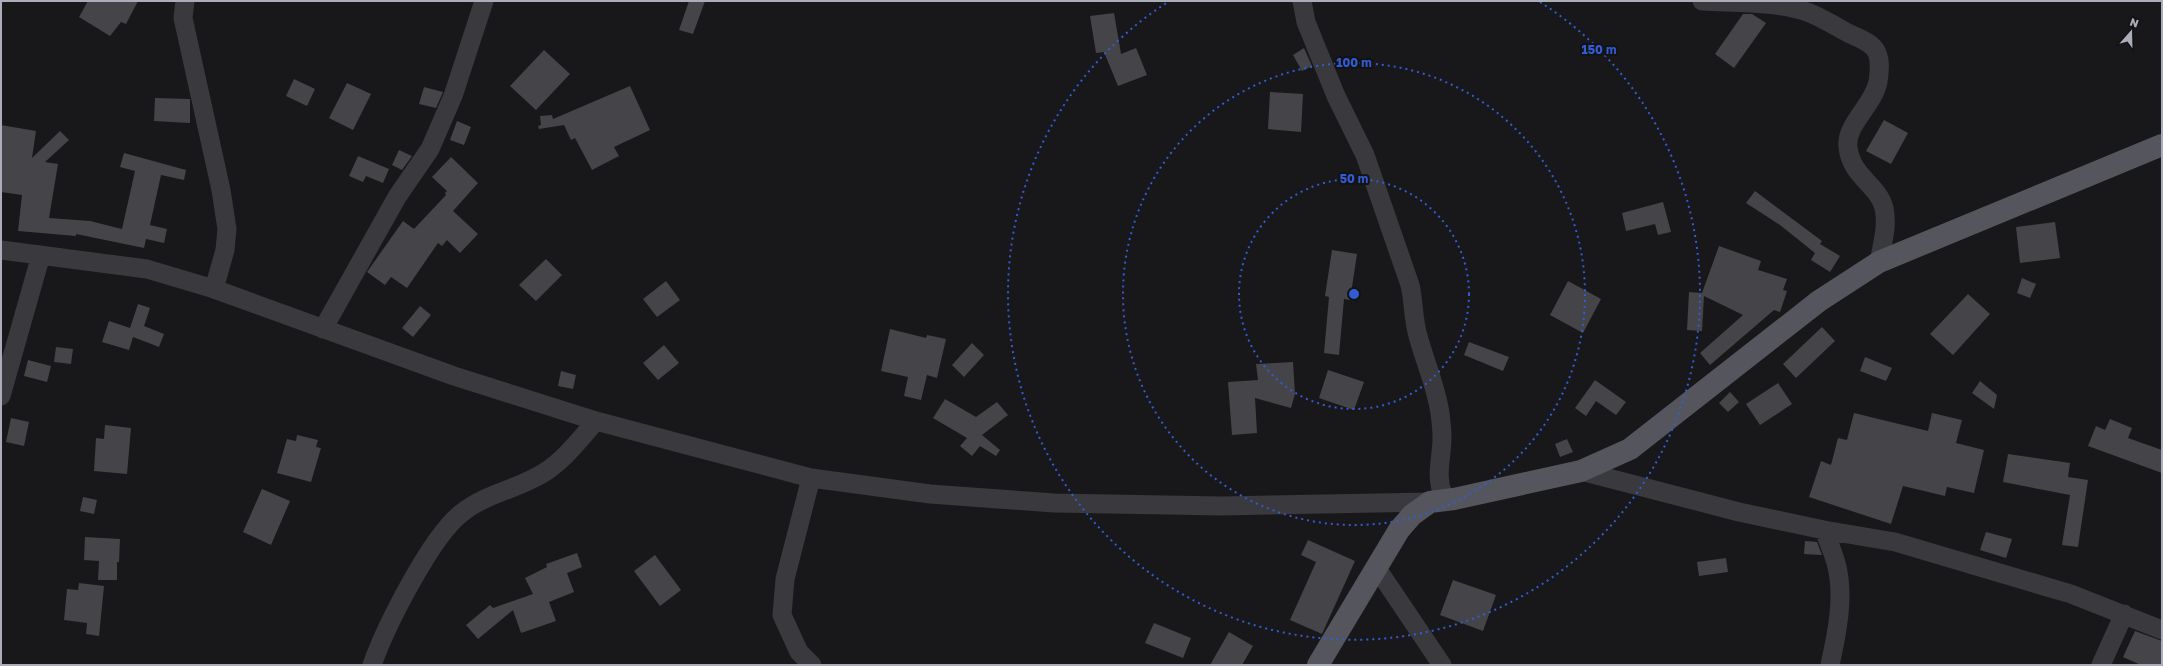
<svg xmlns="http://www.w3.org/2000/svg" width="2163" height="666" viewBox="0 0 2163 666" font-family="'Golos Text',sans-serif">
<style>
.building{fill:#454549}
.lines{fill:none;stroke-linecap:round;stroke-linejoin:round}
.minor{stroke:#39393e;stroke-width:19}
.major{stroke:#55565d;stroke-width:22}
.ring{fill:none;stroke:#325cd3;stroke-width:2;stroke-dasharray:2 4}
.centre{fill:#325cd3;stroke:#131214;stroke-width:2}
.ring-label{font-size:12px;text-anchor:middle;font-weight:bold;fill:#325cd3;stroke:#131214;stroke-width:4;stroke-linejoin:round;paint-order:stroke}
</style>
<rect width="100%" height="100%" fill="#181719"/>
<path class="building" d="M88 1H138L126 24 121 22 110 36 79 17Z
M689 1H705L693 34 679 30Z
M1114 13 1121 54 1136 48 1147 75 1118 86 1104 52 1096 53 1090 16Z
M1743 14H1752L1766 23 1734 68 1715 54Z
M1304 48 1312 66 1302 71 1293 55Z
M544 50 570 74 536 110 510 86Z
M294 79 315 89 307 106 286 96Z
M347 83 371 94 353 130 329 118Z
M630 86 650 130 614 147 619 156 592 170 575 138 571 140 564 125 539 129 538 126 541 125 540 116 552 115 553 119Z
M424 87 443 92 436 108 419 104Z
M1270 92 1303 94 1301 132 1268 129Z
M155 98 190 99V123L154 121Z
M1884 120 1908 133 1891 164 1866 151Z
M457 121 471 127 464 145 450 140Z
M1 125 36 131 32 158 60 131 69 140 45 162 58 164 49 218 90 221 122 229 135 171 120 167 124 153 186 170 184 180 161 175 150 225 167 229 164 243 146 239 144 248 76 234V236L18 231 22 195 1 192Z
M399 150 412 156 402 170 392 165Z
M358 156 389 169 383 183 366 176 363 182 349 176Z
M451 157 478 183 453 211 478 234 460 253 447 240 442 246 438 243 407 288 391 277 385 285 367 272 403 221 414 229 446 195 445 193 447 191 432 177Z
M1755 191 1822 241 1820 244 1840 256 1830 272 1811 260 1815 253 1780 225 1746 203Z
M1663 202 1671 232 1658 235 1655 224 1626 231 1622 213Z
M2055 222 2060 258 2020 263 2016 227Z
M1719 246 1761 261 1758 270 1787 279 1783 290 1787 291 1780 312 1774 310 1710 365 1700 353 1743 315 1704 296 1702 331 1687 330 1689 292 1702 293Z
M1332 250 1357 254 1350 300 1344 299 1339 355 1324 353 1329 297 1325 296Z
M546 259 562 275 536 301 519 285Z
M2022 278 2036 284 2030 298 2017 293Z
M666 281 680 300 657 317 643 299Z
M1568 281 1601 299 1583 333 1550 315Z
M1968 294 1990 314 1953 355 1930 334Z
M138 304 150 308 144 326 164 334 159 347 133 337 129 350 102 342 109 321 130 328Z
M420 306 431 315 413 337 402 328Z
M1822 327 1835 341 1796 378 1783 364Z
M890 329 926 338 927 335 946 339 937 378 927 375 921 400 904 396 908 377 881 371Z
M1469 342 1509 357 1503 371 1464 355Z
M972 343 984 355 964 377 952 365Z
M664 345 679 363 658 380 643 363Z
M56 347 73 349 71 364 54 362Z
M1865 357 1892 368 1886 381 1860 371Z
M28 360 51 366 47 382 24 376Z
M1293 362 1295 394 1291 408 1255 398 1257 433 1232 435 1228 382 1258 380 1256 364Z
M1328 370 1364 382 1354 410 1319 398Z
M561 371 576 375 573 389 558 386Z
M1595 380 1626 402 1616 415 1596 401 1586 416 1575 408Z
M1980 381 1997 395 1994 409 1972 393Z
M1778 383 1792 404 1760 425 1746 404Z
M1730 392 1739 402 1728 412 1719 403Z
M945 399 976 417 997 402 1008 415 982 435 1000 450 996 456 980 446 972 456 960 446 967 438 933 418Z
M1854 413 1928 431 1932 413 1962 420 1956 443 1984 450 1974 493 1947 487 1945 496 1903 486 1891 524 1809 497 1821 461 1831 465 1838 438 1847 440Z
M11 418 29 422 24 446 6 442Z
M2110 419 2132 428 2128 438 2162 450V473L2088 446 2096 426 2105 430Z
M105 425 131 428 127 474 94 471 96 438 104 439Z
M297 435 318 440 316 447 321 448 311 482 277 473 287 439 296 441Z
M1567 439 1573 452 1560 457 1555 444Z
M2008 454 2070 463 2068 477 2088 480 2078 547 2062 545 2070 495 2003 482Z
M262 489 290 501 271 545 243 532Z
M83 497 97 500 94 514 80 511Z
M1986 532 2012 539 2006 558 1980 550Z
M85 537 120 539 119 562H117V580H98L99 561 84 560Z
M1308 540 1355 561 1322 634 1290 620 1316 562 1301 555Z
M1805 541 1817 542 1822 555 1804 554Z
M577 553 582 567 567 573 574 592 549 602 556 621 521 633 513 610 478 639 466 625 490 605 493 608 533 594 525 578 547 567 546 564Z
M655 555 681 590 660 606 634 571Z
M1726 558 1728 572 1699 576 1697 562Z
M1453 580 1496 595 1483 631 1440 615Z
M79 583 104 586 99 636 86 634 87 623 64 620 67 589 78 590Z
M1154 623 1191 638 1183 658 1145 643Z
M2135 631 2162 641V665H2141L2123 657Z
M1229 632 1253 646 1242 665H1210Z"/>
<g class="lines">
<path class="minor" d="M185 1 183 18 221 190 227 229 225 250 214 289
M1302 1 1306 22 1336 96 1365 155 1410 285C1414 302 1413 319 1418 336 1425 362 1436 386 1440 413 1441 421 1442 430 1442 437 1442 458 1435 475 1443 495L1454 499
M1702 1C1737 3 1777 1 1810 13 1824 19 1837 27 1850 34 1859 38 1873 43 1877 53 1881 62 1879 73 1878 82 1873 106 1845 125 1848 147 1851 177 1878 184 1884 208 1888 226 1882 245 1879 262
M1 250 147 269 214 289 454 376 596 421 811 478 930 494 1054 503 1222 506 1430 502
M323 329 397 197 430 149 453 96 484 1
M1 396 41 255
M1581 471 1739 512 1824 530 1895 542 2071 594 2162 630
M811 478 785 579 782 615 799 652 812 665
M1824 530C1828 541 1833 552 1836 563 1845 595 1837 633 1830 665
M1376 567 1442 665
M372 665C385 628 432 534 463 512 487 493 519 489 545 472 565 459 580 439 596 421
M2101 665 2124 614"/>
<path class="major" d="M1318 665 1399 530 1412 515 1430 502 1454 499 1581 471 1630 449 1819 301 1879 262 2162 145"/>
</g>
<g class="ring">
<circle cx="1354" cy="294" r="115"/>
<circle cx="1354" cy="294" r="231"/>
<path d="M1540 2A346 346 0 1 1 1168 2"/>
</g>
<circle cx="1354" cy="294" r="6" class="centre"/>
<g class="ring-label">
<text x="1599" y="54">150 m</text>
<text x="1354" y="67">100 m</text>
<text x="1354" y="183">50 m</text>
</g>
<rect width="2163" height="666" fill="none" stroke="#abaeb8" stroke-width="4"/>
<g transform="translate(2131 32) rotate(20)" stroke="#131214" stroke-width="3" paint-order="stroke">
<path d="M0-3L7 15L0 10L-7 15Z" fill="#abaeb8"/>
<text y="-6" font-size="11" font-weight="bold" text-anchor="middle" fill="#abaeb8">N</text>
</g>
</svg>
